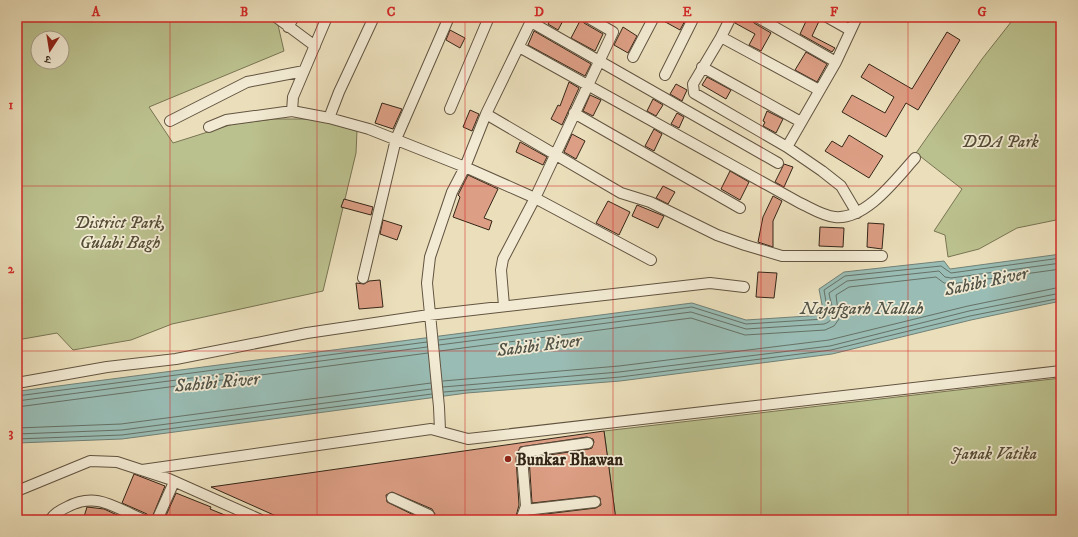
<svg xmlns="http://www.w3.org/2000/svg" width="1078" height="537" viewBox="0 0 1078 537" font-family="'IM FELL DW Pica','Noto Serif Devanagari',serif">
<style>
.green{fill:#bbc18e;stroke:#787453;fill-rule:evenodd}
.water{fill:#99bcb4;stroke:#718076}
.lines{fill:none;stroke-linecap:round;stroke-linejoin:round}
.shore{stroke:#667166;stroke-width:1}
.building{fill:#dc9e84;stroke:#342618}
.minor-casing{stroke:#625441;stroke-width:12}
.minor{stroke:#f2ead3;stroke-width:10}
.grid{fill:none;stroke:#d62828;stroke-width:1;stroke-opacity:0.55}
.poi-dot{fill:#8f2418;stroke:#f2ead3;stroke-width:1.5}
.labels{text-anchor:middle;stroke-width:3.5;stroke-linejoin:round;paint-order:stroke}
.park-label{font-size:17px;font-style:italic;fill:#564d36;stroke:#f2ead3}
.poi-label{font-size:17px;font-weight:bold;fill:#342618;stroke:#f2ead3;text-anchor:start}
.water-label{font-size:18px;font-style:italic;fill:#525347;stroke:#f2ead3}
.neatline{fill:none;stroke:#d62828;stroke-width:1.5}
.grid-label{font-size:13px;text-anchor:middle;font-weight:bold;fill:#d62828}
</style>
<rect width="100%" height="100%" fill="#ebdfbb"/>
<filter id="stains"><feTurbulence type="fractalNoise" baseFrequency=".005" numOctaves="4"/><feColorMatrix values="0 0 0 0 .2 0 0 0 0 .09 0 0 0 0 .02 0 0 0 .5 -.17"/></filter>
<radialGradient id="worn" r=".72"><stop offset=".6" stop-color="#630" stop-opacity="0"/><stop offset="1" stop-color="#630" stop-opacity=".3"/></radialGradient>
<path class="green" d="M17 17H266L278 25 284 51 149 107 173 143 233 124 274 119H315L357 131 356 153 323 291 172 324 131 340 73 350 57 333 17 340ZM38 38H62V62H38Z
M1015 17H1061V219L1017 228 979 249 948 257 945 235 934 231 962 189 916 153 982 59Z
M1061 378V520H616L604 431Z"/>
<path class="water" d="M1061 254V301L971 320 832 354 620 381 467 393 122 439 17 443V392L20 391 692 303 746 320 824 315 819 289 844 272 944 261 950 269Z"/>
<g class="lines">
<path class="shore" d="M439 340 692 307 746 324 824 319 828 314 824 290 845 276 941 266 951 273 1061 258
M439 345 691 312 746 329 824 324C840 319 830 303 829 293L847 281 939 271 945 277 951 278 1061 263
M440 351 691 318 745 335 825 330 834 326 839 319 836 295 849 287 936 277 944 283 951 284 1061 269
M443 381 619 366 829 340 968 306 1061 287
M443 387 619 372 830 346 969 311 1061 293
M444 392 620 377 831 350 970 316 1061 298
M17 396 427 342
M17 401 427 347
M17 407 428 353
M17 428 121 424 431 383
M17 434 122 430 431 389
M17 439 122 435 432 394"/>
</g>
<path class="building" d="M552 17H565L558 30 548 24Z
M660 17H687L680 30 660 19Z
M739 17H751L754 23 771 33 761 51 749 45 755 34 735 23Z
M808 17H821L812 36 835 48 832 52 800 34Z
M581 19 584 23 603 34 595 51 571 38Z
M623 27 637 36 628 53 614 45Z
M450 30 465 38 460 48 446 40Z
M534 31 591 64 585 76 528 45Z
M947 32 960 40 918 110 906 103 886 137 842 112 852 95 885 113 894 97 861 77 869 64 912 89Z
M806 52 827 64 817 82 795 70Z
M707 77 731 90 726 99 702 85Z
M569 82 579 88 562 125 551 119 558 105 560 106Z
M676 84 687 90 682 101 670 94Z
M590 95 601 100 593 116 583 111Z
M653 99 663 105 656 116 647 111Z
M382 103 402 109 393 129 375 123Z
M470 110 479 114 472 131 463 127Z
M767 111 783 119 776 133 763 126 765 122 763 121Z
M677 113 684 117 679 128 671 124Z
M654 129 662 134 654 151 645 146Z
M572 134 585 141 576 159 564 152Z
M849 135 883 156 869 178 825 151 832 141 842 147Z
M520 142 547 157 543 165 516 152Z
M784 164 793 167 784 187 775 182Z
M730 171 749 182 740 200 721 189Z
M468 175 498 189 484 218 492 221 489 230 453 217 460 197 458 195Z
M663 186 675 192 668 204 656 198Z
M773 196 782 201 773 221V247L758 242 763 217Z
M344 199 373 207 371 215 341 207Z
M608 201 630 212 619 235 596 223Z
M637 205 664 216 658 228 632 216Z
M383 220 402 226 397 240 380 234Z
M868 223 884 224 882 249 867 247Z
M820 227 844 228 843 247 819 246Z
M758 272 777 273 774 298 756 297Z
M380 280 383 307 359 309 356 283 364 284 369 281Z
M604 431 616 520H528L529 516 596 508 601 505 600 498 595 496 532 503 529 458 589 449 592 448 594 442 593 439 587 437 520 447 516 458 519 505 515 520H433L435 514 432 509 392 492 386 495 387 502 424 520H285L211 487Z
M134 474 165 486 151 520 147 514 122 503Z
M176 493 211 507 210 509 237 520H164Z
M87 507 104 509 128 520H83Z"/>
<g class="lines">
<g class="minor-casing">
<path id="minor" d="M276 17 315 46
M731 17 721 37 819 90
M757 17 836 62
M827 17 850 30
M531 22 778 163
M288 27 294 17
M721 37 693 84 694 93 787 147 822 171 841 186 857 213
M519 47 800 203C811 208 823 216 835 217 866 220 896 179 915 158
M633 57 654 17
M702 67 801 122
M665 75 694 17
M450 109 489 17
M292 111 293 97 327 17
M574 113 740 208
M486 114 621 193 650 202 717 235 745 245 782 256H882
M329 118 339 92 374 17
M170 121 247 82 304 71
M209 127 226 120 292 111 329 118 369 129 465 167 535 198 651 260
M787 147 836 62 857 17
M363 278 396 139 449 17
M504 306 501 270 503 259 535 198 613 32 587 17
M17 383 107 367 176 359 307 333 429 315 710 283 744 287
M440 430 439 407 427 283 430 257 452 192 465 167 486 114 533 17
M142 470 431 429 468 439 1061 371
M17 491 90 461 117 462 169 479 261 520
M392 498 429 515
M525 510 595 502
M50 520C55 513 59 511 67 507 97 491 115 508 144 520
M157 520 174 482
M521 520 526 506 522 457 524 452 588 443"/>
</g>
<use href="#minor" class="minor"/>
</g>
<path class="grid" d="M170 17V520M317 17V520M465 17V520M613 17V520M761 17V520M908 17V520M17 186H1061M17 351H1061"/>
<circle class="poi-dot" cx="508" cy="459" r="4"/>
<g class="labels">
<g class="park-label">
<text x="1000" y="147">DDA Park</text>
<text x="120" y="228">District Park,<tspan x="120" dy="20">Gulabi Bagh</tspan></text>
<text x="994" y="459">Janak Vatika</text>
</g>
<g class="poi-label">
<text x="516" y="465">Bunkar Bhawan</text>
</g>
<g class="water-label">
<text transform="translate(986 281) rotate(-12)" y="6">Sahibi River</text>
<text x="862" y="314">Najafgarh Nallah</text>
<text transform="translate(539 345) rotate(-7)" y="6">Sahibi River</text>
<text transform="translate(217 382) rotate(-5)" y="6">Sahibi River</text>
</g>
</g>
<rect width="1078" height="537" fill="none" stroke="#ebdfbb" stroke-width="44"/>
<g transform="translate(50 50) rotate(192)"><circle r="19" fill="#f2ead3" stroke="#a69c88"/>
<path d="M0-3L7 15L0 10L-7 15Z" fill="#8f2418"/>
<text y="-6" font-size="11" font-weight="bold" text-anchor="middle" fill="#342618">उ</text>
</g>
<rect x="22" y="22" width="1034" height="493" class="neatline"/>
<g class="grid-label">
<text x="96" y="16">A</text>
<text x="244" y="16">B</text>
<text x="391" y="16">C</text>
<text x="539" y="16">D</text>
<text x="687" y="16">E</text>
<text x="834" y="16">F</text>
<text x="982" y="16">G</text>
<text x="11" y="109">1</text>
<text x="11" y="273">2</text>
<text x="11" y="437">3</text>
</g>
<rect width="100%" height="100%" filter="url(#stains)"/>
<rect width="100%" height="100%" fill="url(#worn)"/>
</svg>
